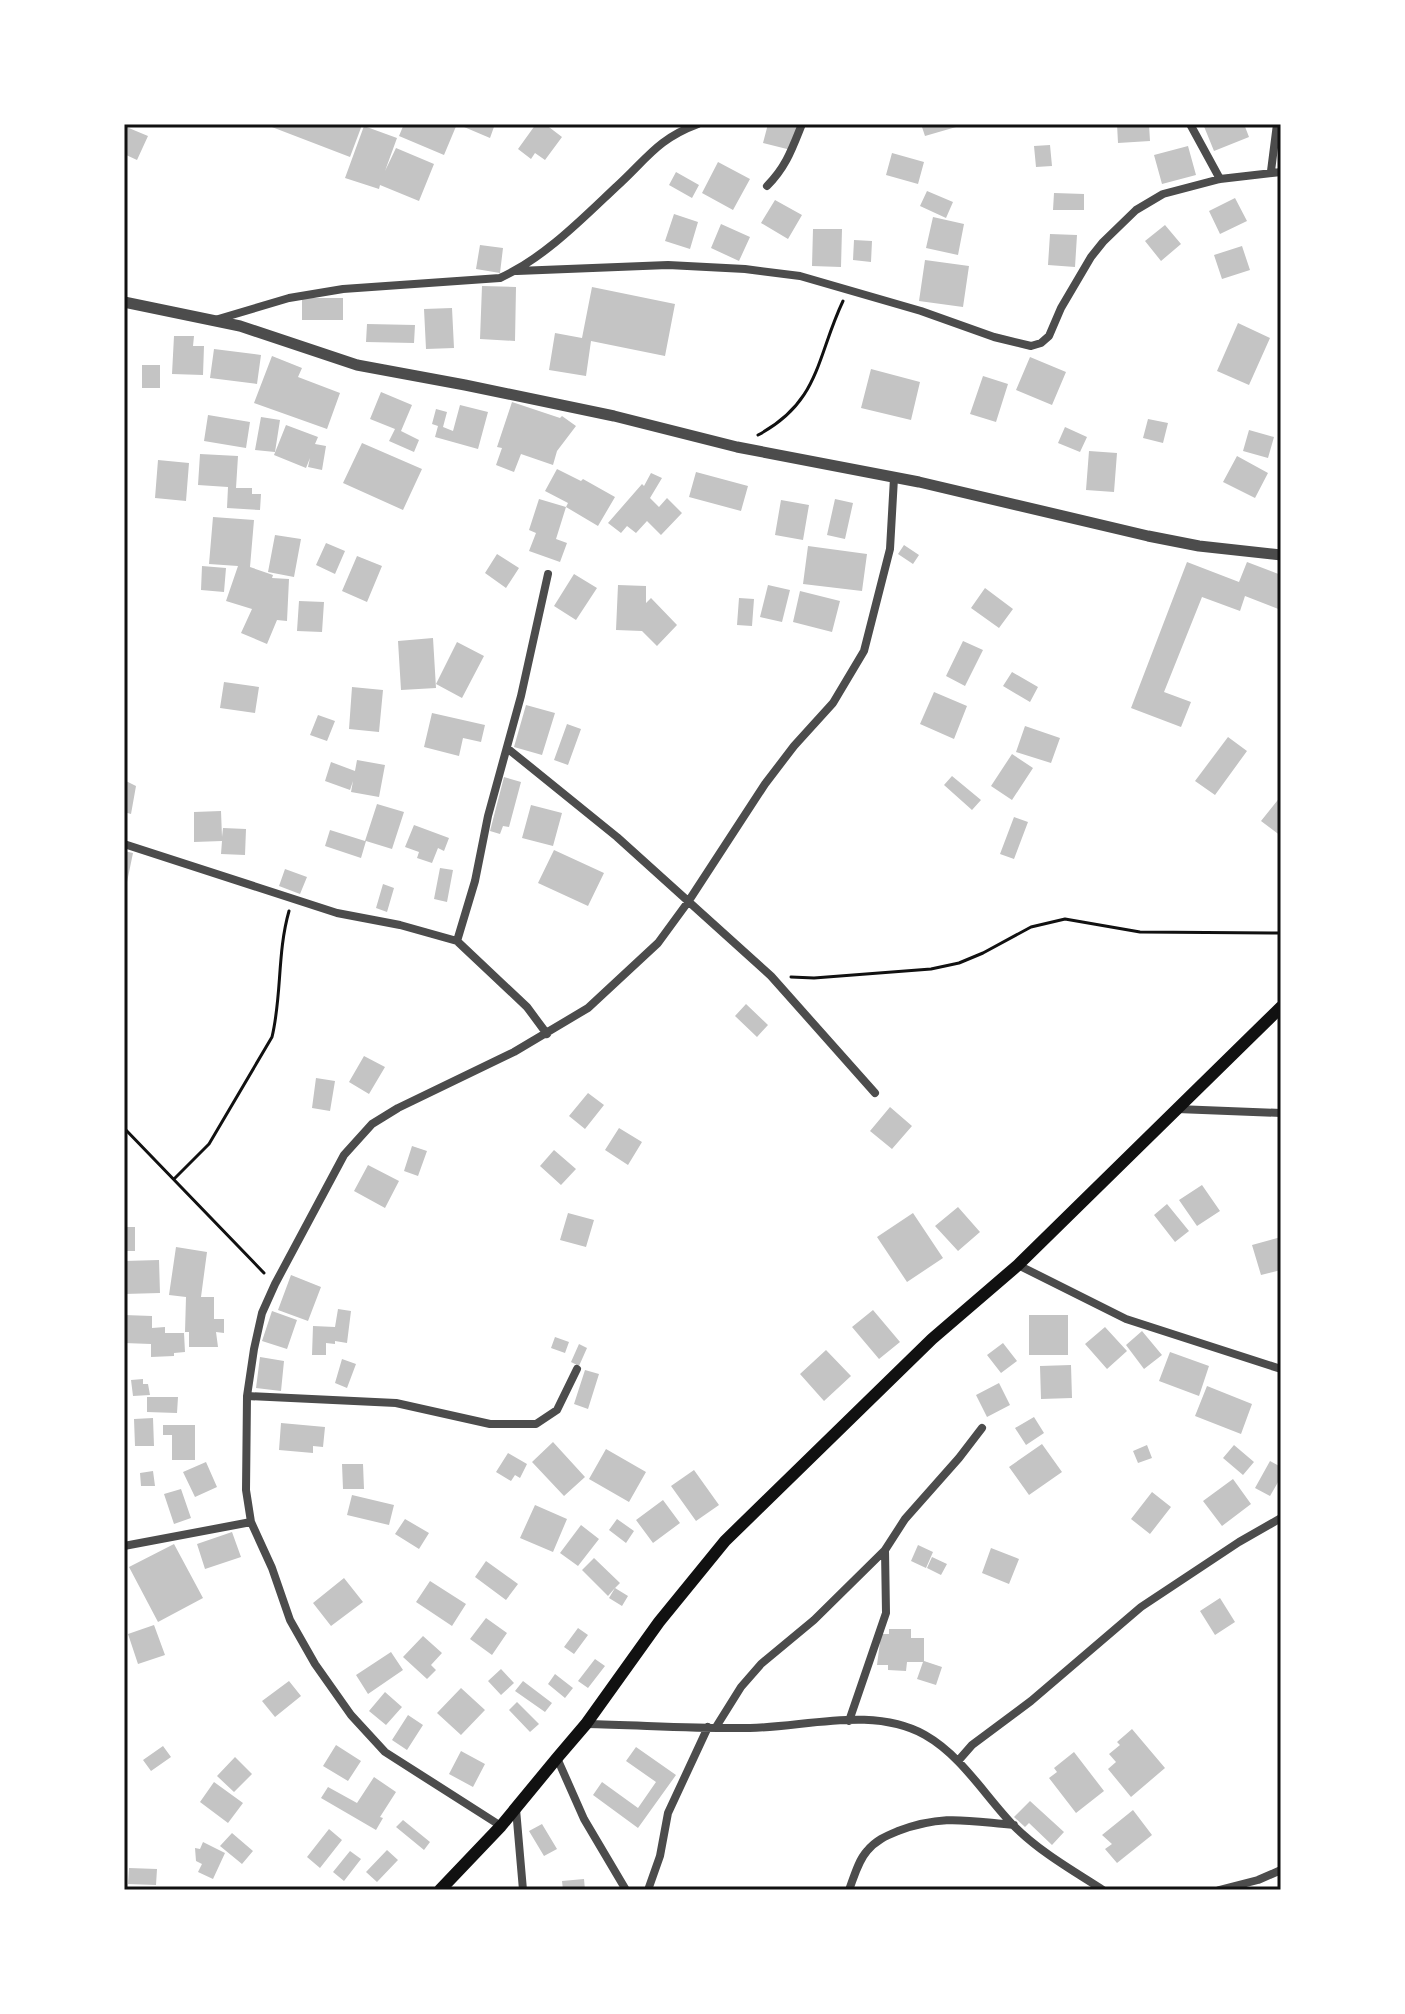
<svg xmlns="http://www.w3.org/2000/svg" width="1405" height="2014" viewBox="0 0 1405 2014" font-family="Barlow,sans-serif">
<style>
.building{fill:#c4c4c4}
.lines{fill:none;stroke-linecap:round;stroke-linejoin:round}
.path{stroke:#111;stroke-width:3}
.minor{stroke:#4c4c4c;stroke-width:8}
.tertiary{stroke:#4c4c4c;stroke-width:11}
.secondary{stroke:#111;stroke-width:12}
.neatline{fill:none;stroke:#111;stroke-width:3}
</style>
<rect width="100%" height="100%" fill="#fff"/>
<path class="building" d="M264 124H359L362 125 350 157Z
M404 124H457L444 155 399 136Z
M457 124H495L490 138Z
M536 124H545L562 137 545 160 535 153 531 159 518 149Z
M768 124H798L791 150 763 143Z
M921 124H963V125L925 136Z
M1117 124H1149L1150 141 1118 143Z
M1203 124H1244L1249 137 1214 151Z
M124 126 148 136 137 160 124 154Z
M364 126 397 138 385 171 396 148 434 164 419 201 380 185 379 189 345 178Z
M1050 145 1052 166 1036 167 1034 146Z
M1188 146 1196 175 1162 184 1154 155Z
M892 153 924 162 918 184 886 175Z
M718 162 750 179 733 210 702 193Z
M676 172 699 185 692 198 669 185Z
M927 191 953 202 946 218 920 206Z
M1054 193 1084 194V210H1053Z
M1235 198 1247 221 1220 234 1209 211Z
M775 200 802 215 788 239 761 223Z
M674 214 698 222 690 249 665 241Z
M933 217 964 224 958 255 926 248Z
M721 224 750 237 739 261 711 248Z
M1165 225 1181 244 1161 261 1145 241Z
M813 229H842L841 267 812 266Z
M1050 234 1077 235 1075 267 1048 265Z
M854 240 872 241 871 262 853 260Z
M480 245 503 248 500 273 476 269Z
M1242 246 1250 270 1222 279 1214 255Z
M925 260 969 266 963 307 919 301Z
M482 286 516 287 515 341 480 339Z
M592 287 675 304 665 356 591 341 586 376 549 370 555 333 582 338Z
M302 298H343V320H302Z
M452 308 454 348 426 349 424 309Z
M1238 323 1270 338 1249 385 1217 371Z
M367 324 415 325 414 343 366 342Z
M174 336H194L193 346H204L203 375 172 374Z
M214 349 261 355 257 384 210 378Z
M272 356 302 368 298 377 340 393 327 429 254 403Z
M1030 357 1066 372 1052 405 1016 390Z
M142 365H160V388H142Z
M871 369 920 382 911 420 861 408Z
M983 376 1008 384 996 422 970 414Z
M381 392 412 405 401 431 419 440 414 452 389 441 395 429 370 419Z
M512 402 560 418 562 416 576 426 557 451 553 465 521 454 514 472 496 465 502 448 497 447Z
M460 405 488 412 478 449 435 437 438 426 432 424 436 409 447 412 443 427 453 431Z
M208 415 250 422 246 448 204 441Z
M261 417 280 420 275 452 255 450Z
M1148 419 1168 423 1163 443 1143 438Z
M286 425 318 437 315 444 326 446 322 470 308 467 310 458 306 468 274 455Z
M1065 427 1087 437 1080 452 1058 443Z
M1249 430 1274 437 1268 458 1243 451Z
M362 443 422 469 403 510 343 483Z
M1089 451 1117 453 1114 492 1086 490Z
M200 454 238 456 236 488H252V494H261L260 510 227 508 228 487 198 485Z
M1237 456 1268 473 1255 498 1223 482Z
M158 460 189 463 186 501 155 498Z
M557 469 581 481 583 479 615 497 598 526 566 507 568 503 545 491Z
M696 472 748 486 741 511 689 497Z
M651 473 662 478 650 498 659 507 667 498 682 513 661 535 647 521 636 533 627 526 621 533 608 523 642 484 644 486Z
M539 499 566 507 556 539 567 543 560 562 529 551 536 533 529 530Z
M835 499 853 503 845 539 827 535Z
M781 500 809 505 803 540 775 535Z
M213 517 254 520 250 567 273 575 272 578 289 579 287 621 277 620 267 644 241 633 252 609 226 601 238 566 209 564Z
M275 535 301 539 294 577 268 572Z
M326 543 345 551 335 574 316 565Z
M904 545 919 555 913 564 898 554Z
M808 546 867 554 862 591 803 584Z
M497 554 519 568 506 588 485 573Z
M357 556 382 566 367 602 342 591Z
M1187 562 1239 582 1247 562 1281 575V610L1245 596 1240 611 1202 597 1164 692 1191 702 1181 727 1131 708Z
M202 566 226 568 224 592 201 590Z
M574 574 597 588 576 620 554 606Z
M618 585 646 586V603L651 598 677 625 657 646 642 631 616 630Z
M768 585 790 590 782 622 760 617Z
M985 588 1013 609 999 628 971 608Z
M800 591 840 601 832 632 793 622Z
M739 598 754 599 752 626 737 625Z
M299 601 324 602 322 632 297 631Z
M433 638 436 688 401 690 398 641Z
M963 641 983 650 965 686 946 676Z
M457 642 484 656 462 698 436 684Z
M1012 672 1038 687 1030 702 1003 686Z
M224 682 259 687 255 713 220 708Z
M352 687 383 690 379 732 349 729Z
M934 692 967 706 954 739 920 724Z
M526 705 555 713 542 755 514 747Z
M432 713 485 725 481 742 463 738 459 756 424 747Z
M318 715 335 721 327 741 310 735Z
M567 724 581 729 568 765 554 760Z
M1025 726 1060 738 1051 763 1016 752Z
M1228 737 1247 751 1215 795 1195 781Z
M1012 754 1033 768 1012 800 991 786Z
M357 760 385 765 379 797 351 792 353 781 350 790 325 781 331 762 355 771Z
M952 776 981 800 972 810 944 785Z
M504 777 521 782 509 827 503 826 500 834 490 831Z
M124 780 136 786 131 814 124 812Z
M1281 796V836L1261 821Z
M377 804 404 812 392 849 366 841 361 858 325 846 330 830 365 841Z
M531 805 562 813 553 846 522 838Z
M221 811 222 837 223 828 246 829 245 855 221 854 222 841 194 842V812Z
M1014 817 1028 822 1014 859 1000 854Z
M414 825 449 838 444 851 438 848 432 863 417 858 419 852 405 847Z
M554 850 604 873 588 906 538 883Z
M124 851 133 853 127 882 124 881Z
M440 868 453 870 447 902 434 899Z
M285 869 307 877 300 894 279 886Z
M383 884 394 888 387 912 376 908Z
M746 1004 768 1025 757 1037 735 1016Z
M364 1056 385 1067 369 1094 349 1082Z
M316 1078 335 1081 330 1111 312 1108Z
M588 1093 604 1105 585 1129 569 1116Z
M890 1107 912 1126 892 1149 870 1131Z
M619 1128 642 1142 628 1165 605 1150Z
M412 1146 427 1151 418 1176 404 1171Z
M554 1150 576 1169 561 1185 540 1166Z
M368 1165 399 1181 385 1208 354 1191Z
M1202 1185 1220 1211 1197 1226 1179 1200Z
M1167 1204 1189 1231 1175 1242 1154 1215Z
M958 1207 980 1232 958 1251 935 1226Z
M568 1213 594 1220 586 1247 560 1240Z
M913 1213 943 1258 907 1282 877 1237Z
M124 1227H135V1251H124Z
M1281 1237V1270L1261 1275 1252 1245Z
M176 1247 207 1252 201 1297H214V1319H224V1333L216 1332 218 1347H189V1332H185L186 1297 169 1295Z
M159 1260 160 1293 124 1294V1261Z
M291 1275 321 1287 308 1321 278 1310Z
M338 1309 351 1311 347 1343 335 1341V1344L326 1343V1355H312L313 1326 335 1327Z
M873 1310 900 1342 879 1359 852 1327Z
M272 1311 297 1320 287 1349 262 1341Z
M124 1315 152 1316V1328L165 1327V1333H184L185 1352 174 1353V1356L151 1357V1344L124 1343Z
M1029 1315H1068V1355H1029Z
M1105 1327 1127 1351 1107 1369 1085 1344Z
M1142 1331 1162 1355 1144 1369 1126 1345Z
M555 1337 569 1342 565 1353 551 1348Z
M1003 1343 1017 1361 1001 1373 987 1355Z
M579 1344 587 1348 579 1366 571 1362Z
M826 1350 851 1376 824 1401 800 1374Z
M1170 1352 1209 1366 1199 1396 1159 1381Z
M260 1357 284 1361 281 1391 256 1388Z
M342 1359 356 1364 347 1388 335 1383Z
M1071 1365 1072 1398 1041 1399 1040 1366Z
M585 1370 599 1374 588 1409 574 1404Z
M143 1379V1384H148L150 1395 133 1396 131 1380Z
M999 1383 1010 1405 987 1417 976 1395Z
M1207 1386 1252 1404 1241 1434 1195 1416Z
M147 1397H178L177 1413 147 1412Z
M1034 1417 1044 1433 1026 1445 1015 1428Z
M153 1418 154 1446H135L134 1419Z
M281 1423 325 1427 323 1447 313 1446V1453L279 1450Z
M163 1425H195V1460H172V1435H163Z
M553 1442 585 1477 564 1496 532 1462Z
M1042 1444 1062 1472 1029 1495 1009 1467Z
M1147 1445 1152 1458 1138 1463 1133 1451Z
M1234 1445 1254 1462 1243 1475 1223 1458Z
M606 1449 646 1472 629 1502 589 1479Z
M508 1453 527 1464 520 1478 515 1475 511 1481 496 1472Z
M1270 1461 1281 1467V1477L1270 1496 1255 1488Z
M206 1462 217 1487 195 1497 183 1472Z
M342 1464H363L364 1489H343Z
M694 1470 719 1505 696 1521 671 1486Z
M153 1471 155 1486H141L140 1473Z
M1233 1479 1251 1504 1222 1526 1203 1501Z
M181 1489 191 1518 174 1524 164 1494Z
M1152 1492 1171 1507 1150 1534 1131 1519Z
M352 1495 394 1505 389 1525 347 1515Z
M663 1500 680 1523 653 1543 636 1520Z
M535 1505 567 1519 553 1552 520 1538Z
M405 1519 429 1533 419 1549 395 1534Z
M617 1519 634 1531 626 1543 609 1530Z
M581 1525 599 1539 578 1566 560 1553Z
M232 1532 241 1557 205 1569 197 1544Z
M174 1544 203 1598 158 1622 129 1567Z
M918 1545 933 1552 926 1568 911 1561Z
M991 1548 1019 1559 1009 1584 982 1573Z
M932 1557 947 1564 941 1575 927 1568Z
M594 1558 620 1583 615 1588 628 1596 622 1606 609 1598 615 1588 608 1596 582 1570Z
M486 1561 518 1584 506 1600 475 1577Z
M344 1578 363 1602 331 1626 313 1603Z
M430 1581 466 1604 452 1626 416 1602Z
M1220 1598 1235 1622 1215 1635 1200 1611Z
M486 1618 507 1633 492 1655 470 1639Z
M154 1625 165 1655 138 1664 128 1634Z
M578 1628 588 1635 574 1654 564 1647Z
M889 1629H911V1638H924V1661L942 1667 936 1685 917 1679 923 1662H907L906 1671 888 1670V1665H877L881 1634H889Z
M423 1636 442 1653 431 1665 436 1670 427 1679 403 1657Z
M391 1652 403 1670 368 1694 356 1675Z
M595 1659 605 1666 588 1688 578 1681Z
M501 1669 514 1683 501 1695 488 1681Z
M555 1674 573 1688 565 1698 548 1684Z
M289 1681 301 1696 275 1717 262 1701Z
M523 1681 552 1703 545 1712 515 1691Z
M461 1688 485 1710 461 1735 437 1713Z
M385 1692 402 1707 386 1725 369 1711Z
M517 1702 539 1724 530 1732 509 1710Z
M408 1715 423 1725 407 1750 392 1740Z
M1132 1729 1165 1768 1131 1797 1108 1769 1116 1762 1109 1754 1120 1745 1117 1742Z
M336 1745 361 1761 348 1781 323 1766Z
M163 1746 171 1757 151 1771 143 1760Z
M636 1747 676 1775 638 1828 593 1795 602 1782 638 1808 656 1782 626 1761Z
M461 1751 485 1764 473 1787 449 1774Z
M1074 1752 1104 1791 1076 1813 1049 1778 1057 1772 1054 1768Z
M235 1757 252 1774 234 1792 217 1776Z
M374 1777 396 1792 380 1817 383 1818 376 1830 321 1798 328 1787 357 1803Z
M214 1782 243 1803 228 1823 200 1802Z
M1030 1801 1064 1832 1052 1845 1029 1823 1025 1827 1014 1817Z
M1133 1810 1152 1835 1117 1863 1105 1849 1112 1844 1102 1835Z
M403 1820 430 1842 424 1850 396 1827Z
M542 1824 557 1849 544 1856 529 1831Z
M329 1829 342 1840 320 1868 307 1857Z
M232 1833 253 1851 242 1864 220 1846Z
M203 1842 225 1853 213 1879 198 1872 202 1864 196 1861 195 1848 200 1849Z
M387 1850 398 1860 377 1882 366 1872Z
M350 1851 361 1859 344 1881 333 1872Z
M129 1868 157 1869 156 1885 128 1884Z
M584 1879 585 1890H563L562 1881Z"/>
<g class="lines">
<path class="path" d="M758 435C820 402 816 358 843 301
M791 977 814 978 931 969 959 963 983 953 1031 927 1065 919 1140 932 1281 933
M124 1128 264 1273
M175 1178 209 1144 272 1037C282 996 277 953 289 911"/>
<path class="minor" d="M1190 124 1220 179
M1271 171 1277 124
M767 186C786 167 792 149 802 124
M517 271 668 265 745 269 800 276 921 311 994 337 1031 346 1041 343 1049 336 1061 308 1091 257 1103 242 1136 210 1163 194 1220 179 1281 172
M215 320 289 298 343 289 500 278C544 258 581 220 616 187 646 160 657 139 698 124
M507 748 617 837 771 976 875 1093
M124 844 337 913 400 925 457 941 527 1007 547 1034
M457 941 475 881 488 816 521 696 548 574
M1177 1109 1281 1113
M1018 1265 1126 1319 1281 1369
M247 1396 396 1403 490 1424H536L557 1410 577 1369
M124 1546 251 1522
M849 1721 886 1613 885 1550 905 1519 959 1458 982 1428
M586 1724C640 1725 696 1729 750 1728 806 1727 873 1706 925 1735 962 1756 985 1796 1014 1826 1040 1852 1072 1870 1103 1890
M716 1727 741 1687 761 1664 814 1620 885 1550
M557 1758 584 1819 626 1890
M958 1761 972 1745 1031 1701 1141 1607 1239 1542 1281 1518
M516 1809 523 1890
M501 1826 385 1752 351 1715 315 1664 290 1620 272 1568 251 1522 246 1490 247 1396 254 1349 262 1313 275 1284 344 1155 372 1124 398 1108 514 1052 588 1008 658 943 688 902 765 784 794 746 833 703 864 651 890 549 894 478
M648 1890 660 1856 668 1813 708 1727
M849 1890C854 1877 858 1861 867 1851 876 1840 886 1836 898 1831 944 1814 967 1821 1014 1825
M1219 1890 1258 1880 1281 1870"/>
<path class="tertiary" d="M124 302 240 326 357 365 465 385 614 416 737 447 919 482 1148 536 1199 546 1281 555"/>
<path class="secondary" d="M440 1890 501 1826 557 1758 586 1724 659 1622 725 1541 932 1339 1018 1265 1281 1007"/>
</g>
<rect width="1405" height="2014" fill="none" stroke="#ffffff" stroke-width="252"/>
<rect x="126" y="126" width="1153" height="1762" class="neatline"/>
</svg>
